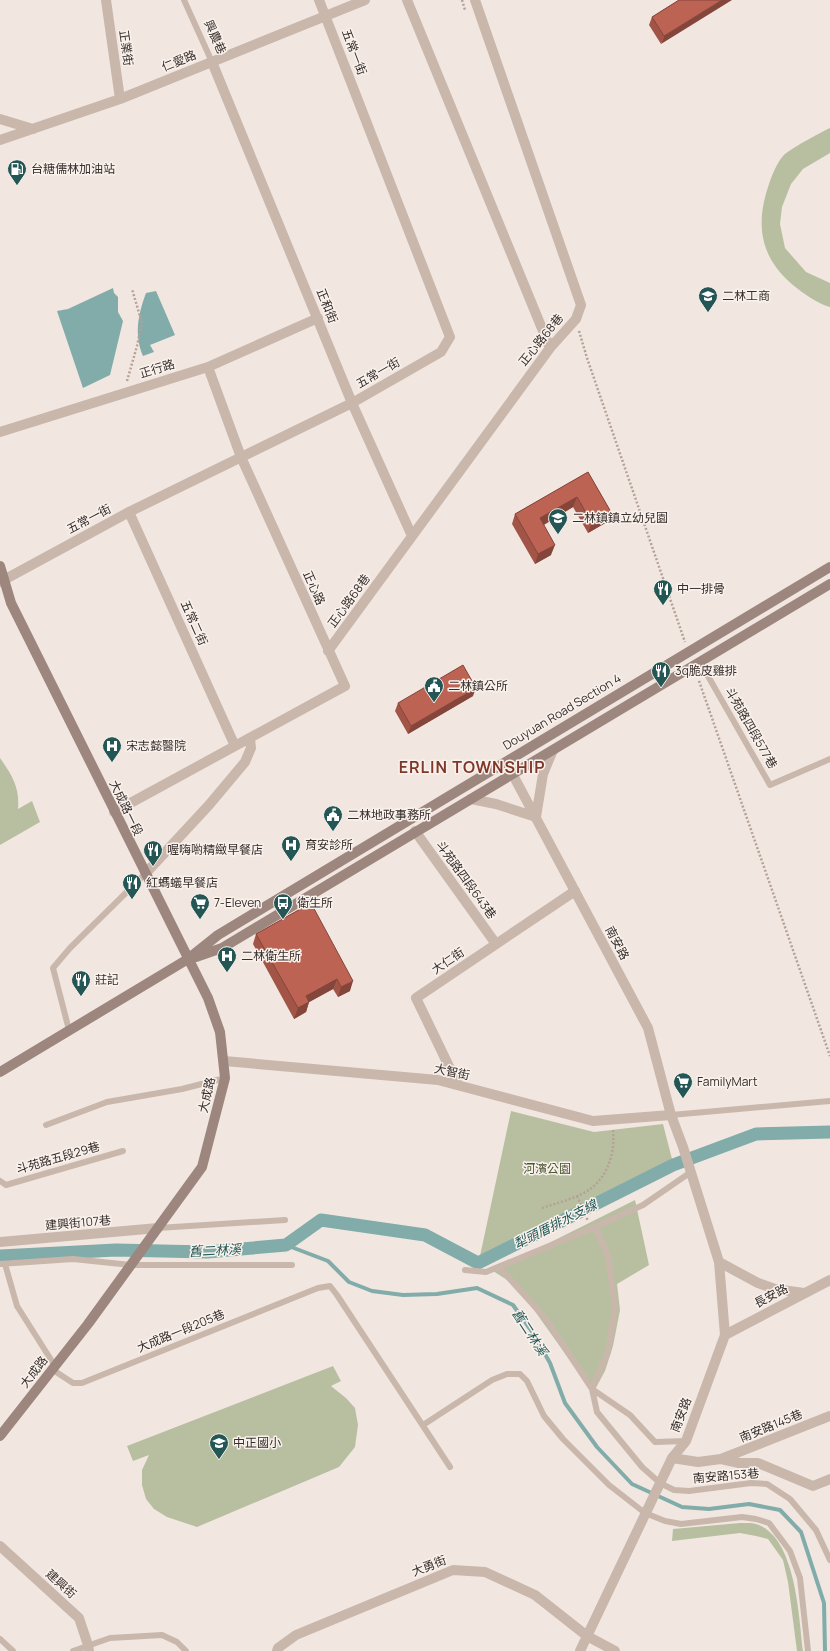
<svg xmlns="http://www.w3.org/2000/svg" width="830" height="1651" viewBox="0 0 830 1651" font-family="Manrope,'Noto Sans TC',sans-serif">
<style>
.green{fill:#b8bfa1}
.water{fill:#81acaa}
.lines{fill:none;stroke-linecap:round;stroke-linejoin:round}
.stream{stroke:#81acaa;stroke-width:4}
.canal{stroke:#81acaa;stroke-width:13}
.path{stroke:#b4a197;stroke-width:2.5;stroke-dasharray:2 2;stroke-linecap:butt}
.service{stroke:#c9b7ac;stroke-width:6}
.minor{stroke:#c9b7ac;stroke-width:10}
.tertiary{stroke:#c9b7ac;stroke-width:10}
.secondary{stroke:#9c867e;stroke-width:10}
.wall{fill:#a25547}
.shaded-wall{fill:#84453a}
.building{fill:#bc6353;stroke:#84453a}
.labels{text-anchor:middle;stroke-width:3;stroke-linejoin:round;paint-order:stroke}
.street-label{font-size:12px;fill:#372d2b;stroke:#f9f2ec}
.poi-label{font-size:12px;fill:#372d2b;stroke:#f9f2ec;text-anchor:start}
.park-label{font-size:12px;fill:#4a5430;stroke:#f9f2ec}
.water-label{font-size:13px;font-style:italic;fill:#235655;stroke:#f9f2ec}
.district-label{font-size:16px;font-weight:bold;letter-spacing:1px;fill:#80372a;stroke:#f9f2ec}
</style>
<rect width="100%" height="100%" fill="#f1e7e0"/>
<path class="green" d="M830 128V153L803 169 791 184 782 207 780 224 785 248 806 272 830 283V307C819 304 807 296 798 289 761 261 754 227 769 184 772 175 777 163 783 156 789 149 820 133 830 128Z
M0 758C12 775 20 788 18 809L32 801 40 822 0 845Z
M511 1111 594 1132 663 1124 672 1159 480 1256Z
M635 1200 649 1265 617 1284 620 1310 613 1346 605 1371 593 1393 517 1286 493 1271Z
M333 1366 341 1381 331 1386 346 1398 355 1408 358 1425 355 1447 339 1467 197 1527 167 1517 154 1509 146 1499 142 1485V1470L149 1455 133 1461 127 1446Z
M740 1523C747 1523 754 1522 761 1526 796 1543 799 1617 803 1651H797L788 1582 783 1560 768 1539 756 1536 740 1533 672 1541 673 1529Z"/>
<path class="water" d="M113 288 114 293 118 297V312L123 321 110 375 83 388 57 311 68 309Z
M156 291 175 335 150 345 154 352 143 356C134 334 138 315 146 293Z"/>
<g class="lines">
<path class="stream" d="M286 1245 328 1261 349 1282 372 1291 403 1295 437 1294 477 1288 513 1305 533 1333 550 1363 565 1403 597 1447 632 1484 682 1507 709 1509 749 1504 780 1510 801 1532 824 1603 825 1651"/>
<path class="canal" d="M0 1256 116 1250 207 1252 286 1245 321 1220 425 1235 478 1263 673 1165 756 1134 830 1132"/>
<path class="path" d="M462 0 465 10
M579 331 587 358 685 642
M127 381 137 346 142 323 132 289
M699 681 830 1056
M577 1196 588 1221
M542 1208C557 1203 582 1197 594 1186 610 1171 615 1150 613 1129"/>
<path class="service" d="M184 0 212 62
M700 662 770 785 830 759
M69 1030 53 968 70 948 145 874
M671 1115 830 1101
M46 1125 107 1102 182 1089 225 1078
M0 1181 6 1185 123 1151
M158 1228 285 1220
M0 1264 73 1259 131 1265H292
M5 1264 17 1306 55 1366
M499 1267 546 1319 592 1389 597 1412 642 1467 660 1483 674 1490 689 1491 751 1483 767 1484 790 1499 816 1530 830 1560
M465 1270 486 1272 595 1227
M53 1370 73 1383H82L318 1288 330 1286 337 1295 450 1467
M423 1425 492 1380 507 1374H520L527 1381 544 1416 563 1439 609 1485 645 1513 665 1521 681 1524 742 1517 756 1519 769 1523 790 1551 800 1578 808 1651
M686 1441 655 1442 630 1415 592 1389 608 1352 615 1307 608 1256 595 1227 643 1205 691 1172
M0 1639 13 1651
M73 1651 110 1638 162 1635 177 1642 186 1651"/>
<path class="minor" d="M106 0 120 99
M407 0 550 348
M212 62 352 403 412 536
M0 119 33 129
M0 140 120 99 365 0
M0 432 208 367 318 318
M129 512 235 746
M0 582 129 512 352 403 441 352 450 337 319 0
M328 651 550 348 576 319 581 305 475 0
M114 812 345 686 241 457 208 367
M415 831 496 944
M145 874 209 805 245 762 251 748 250 738
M224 1061 438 1080 593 1121 671 1115
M458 1085 416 998 575 891
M0 1242 158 1228
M672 1458 698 1462 721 1459 830 1416
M721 1459 739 1463H758L813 1486 830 1479
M0 1546 79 1618 88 1645 89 1651
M277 1651 278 1648 296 1635 453 1570 485 1572 535 1595 587 1636 615 1651
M580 1651 672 1458 686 1441 725 1335"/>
<path class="tertiary" d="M506 762 648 1028 671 1115 683 1147 719 1262 725 1335 830 1280
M471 799 496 804 536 817 543 774 553 750
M719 1262 758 1283 775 1289 804 1293"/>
<path class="secondary" d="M0 566 11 603 208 998 220 1032 225 1078 202 1167 88 1324 0 1436
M196 957 222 948 830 584
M0 1072 188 959 218 935 830 567"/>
</g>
<path class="wall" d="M679 0 661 44 649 25 652 17Z
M588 472 611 512 607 522 588 533 573 507 544 525 551 555 535 564 512 524 515 514Z
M473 696 408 734 395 711 398 703Z
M311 903 350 991 338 997 333 989 309 1002 306 1012 294 1019 253 944 256 934Z"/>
<path class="shaded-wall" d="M722 0H732L661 44 664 36Z
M577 497 573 507 536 529 540 518Z
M611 512 607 522 588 533 592 523Z
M555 545 551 555 535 564 538 554Z
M476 688 473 696 408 734 411 726Z
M337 979 333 989 302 1006 306 996Z
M353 981 350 991 338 997 341 987Z
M309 1002 306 1012 294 1019 298 1008Z"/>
<path class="building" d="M679 0H722L664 36 652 17Z
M588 472 611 512 592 523 577 497 540 518 555 545 538 554 515 514Z
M463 665 476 688 411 726 398 703Z
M311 903 353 981 341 987 337 979 306 996 309 1002 298 1008 256 934Z"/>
<defs>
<g id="fuel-pin" transform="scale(1)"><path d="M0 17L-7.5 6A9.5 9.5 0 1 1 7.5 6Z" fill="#235655" stroke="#f9f2ec"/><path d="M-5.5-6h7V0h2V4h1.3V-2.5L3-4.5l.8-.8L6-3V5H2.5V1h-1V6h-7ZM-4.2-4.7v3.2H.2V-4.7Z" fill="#fff"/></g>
<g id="school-pin" transform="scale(1)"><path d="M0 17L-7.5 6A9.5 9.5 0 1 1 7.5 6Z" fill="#235655" stroke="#f9f2ec"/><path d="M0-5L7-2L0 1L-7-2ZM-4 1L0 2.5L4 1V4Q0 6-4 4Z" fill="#fff"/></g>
<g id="restaurant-pin" transform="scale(1)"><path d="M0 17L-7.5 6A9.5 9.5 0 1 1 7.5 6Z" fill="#235655" stroke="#f9f2ec"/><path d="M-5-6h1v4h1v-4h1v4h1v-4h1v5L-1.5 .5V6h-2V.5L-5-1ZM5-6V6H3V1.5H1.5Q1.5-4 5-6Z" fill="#fff"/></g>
<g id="civic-pin" transform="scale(1)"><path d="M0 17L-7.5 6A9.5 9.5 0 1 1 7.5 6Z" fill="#235655" stroke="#f9f2ec"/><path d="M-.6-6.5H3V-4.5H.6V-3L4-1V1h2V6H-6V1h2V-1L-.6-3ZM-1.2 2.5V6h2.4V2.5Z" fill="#fff"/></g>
<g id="hospital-pin" transform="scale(1)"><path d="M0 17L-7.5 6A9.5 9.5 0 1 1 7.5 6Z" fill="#235655" stroke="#f9f2ec"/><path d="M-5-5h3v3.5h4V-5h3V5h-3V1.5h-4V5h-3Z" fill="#fff"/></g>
<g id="supermarket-pin" transform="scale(1)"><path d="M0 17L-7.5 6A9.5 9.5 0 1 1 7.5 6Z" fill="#235655" stroke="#f9f2ec"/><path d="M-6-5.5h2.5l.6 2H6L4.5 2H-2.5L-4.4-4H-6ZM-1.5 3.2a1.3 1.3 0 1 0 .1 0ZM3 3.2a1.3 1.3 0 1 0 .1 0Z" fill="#fff"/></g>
<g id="bus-pin" transform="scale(1)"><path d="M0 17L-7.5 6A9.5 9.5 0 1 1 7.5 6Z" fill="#235655" stroke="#f9f2ec"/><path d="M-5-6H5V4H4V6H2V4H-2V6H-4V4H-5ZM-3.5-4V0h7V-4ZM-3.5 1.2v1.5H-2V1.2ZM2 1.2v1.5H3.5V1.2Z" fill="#fff"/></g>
</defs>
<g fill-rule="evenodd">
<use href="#fuel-pin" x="17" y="169"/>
<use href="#school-pin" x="708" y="296"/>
<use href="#school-pin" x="558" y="518"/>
<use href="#restaurant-pin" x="663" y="589"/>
<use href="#restaurant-pin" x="661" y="671"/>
<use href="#civic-pin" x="434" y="686"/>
<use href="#hospital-pin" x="112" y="746"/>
<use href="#civic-pin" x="333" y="815"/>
<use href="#hospital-pin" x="291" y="845"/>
<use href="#restaurant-pin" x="153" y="850"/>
<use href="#restaurant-pin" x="132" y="883"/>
<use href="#supermarket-pin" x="200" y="903"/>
<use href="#bus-pin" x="283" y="903"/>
<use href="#hospital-pin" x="227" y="956"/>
<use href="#restaurant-pin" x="81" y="980"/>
<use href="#supermarket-pin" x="683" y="1082"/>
<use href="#school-pin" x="219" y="1443"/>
</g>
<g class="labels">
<g class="street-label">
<text transform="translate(215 37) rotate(66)" y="4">興農巷</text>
<text transform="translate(126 48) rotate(82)" y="4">正業街</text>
<text transform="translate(354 52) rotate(69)" y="4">五常一街</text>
<text transform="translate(179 61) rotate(-22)" y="4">仁愛路</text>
<text transform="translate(327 306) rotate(68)" y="4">正和街</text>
<text transform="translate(541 340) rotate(-51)" y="4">正心路68巷</text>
<text transform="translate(157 369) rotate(-17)" y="4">正行路</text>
<text transform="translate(378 373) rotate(-30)" y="4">五常一街</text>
<text transform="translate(89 519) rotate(-28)" y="4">五常一街</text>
<text transform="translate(314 588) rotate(66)" y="4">正心路</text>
<text transform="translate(349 601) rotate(-54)" y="4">正心路68巷</text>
<text transform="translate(194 623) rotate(66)" y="4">五常二街</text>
<text transform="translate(562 712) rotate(-31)" y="4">Douyuan Road Section 4</text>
<text transform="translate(751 728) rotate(60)" y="4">斗苑路四段577巷</text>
<text transform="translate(126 808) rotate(64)" y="4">大成路一段</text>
<text transform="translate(466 880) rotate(54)" y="4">斗苑路四段643巷</text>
<text transform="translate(617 943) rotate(62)" y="4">南安路</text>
<text transform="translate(448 961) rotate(-34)" y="4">大仁街</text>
<text transform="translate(452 1072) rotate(12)" y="4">大智街</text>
<text transform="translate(207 1095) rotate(-77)" y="4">大成路</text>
<text transform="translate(58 1158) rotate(-16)" y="4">斗苑路五段29巷</text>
<text transform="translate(78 1223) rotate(-5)" y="4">建興街107巷</text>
<text transform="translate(771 1296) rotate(-28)" y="4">長安路</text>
<text transform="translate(181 1331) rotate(-22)" y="4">大成路一段205巷</text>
<text transform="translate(34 1372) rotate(-52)" y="4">大成路</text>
<text transform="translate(681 1415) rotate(-69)" y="4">南安路</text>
<text transform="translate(771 1426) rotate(-22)" y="4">南安路145巷</text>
<text transform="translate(726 1476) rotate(-5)" y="4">南安路153巷</text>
<text transform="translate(429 1566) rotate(-21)" y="4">大勇街</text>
<text transform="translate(61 1584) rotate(42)" y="4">建興街</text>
</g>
<g class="poi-label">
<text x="31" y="173">台糖儒林加油站</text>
<text x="722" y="300">二林工商</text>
<text x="572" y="522">二林鎮鎮立幼兒園</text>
<text x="677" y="593">中一排骨</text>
<text x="675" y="675">3q脆皮雞排</text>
<text x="448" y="690">二林鎮公所</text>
<text x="126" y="750">宋志懿醫院</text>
<text x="347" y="819">二林地政事務所</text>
<text x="305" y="849">育安診所</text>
<text x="167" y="854">喔嗨喲精緻早餐店</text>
<text x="146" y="887">紅螞蟻早餐店</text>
<text x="214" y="907">7-Eleven</text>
<text x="297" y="907">衛生所</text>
<text x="241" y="960">二林衛生所</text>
<text x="95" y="984">莊記</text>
<text x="697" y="1086">FamilyMart</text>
<text x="233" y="1447">中正國小</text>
</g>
<g class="park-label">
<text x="547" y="1173">河濱公園</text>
</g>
<g class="water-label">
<text transform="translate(555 1224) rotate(-27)" y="5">犁頭厝排水支線</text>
<text transform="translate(215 1250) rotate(-3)" y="5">舊二林溪</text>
<text transform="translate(530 1332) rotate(57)" y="5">舊二林溪</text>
</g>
<g class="district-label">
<text x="472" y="773">ERLIN TOWNSHIP</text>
</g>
</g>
</svg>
